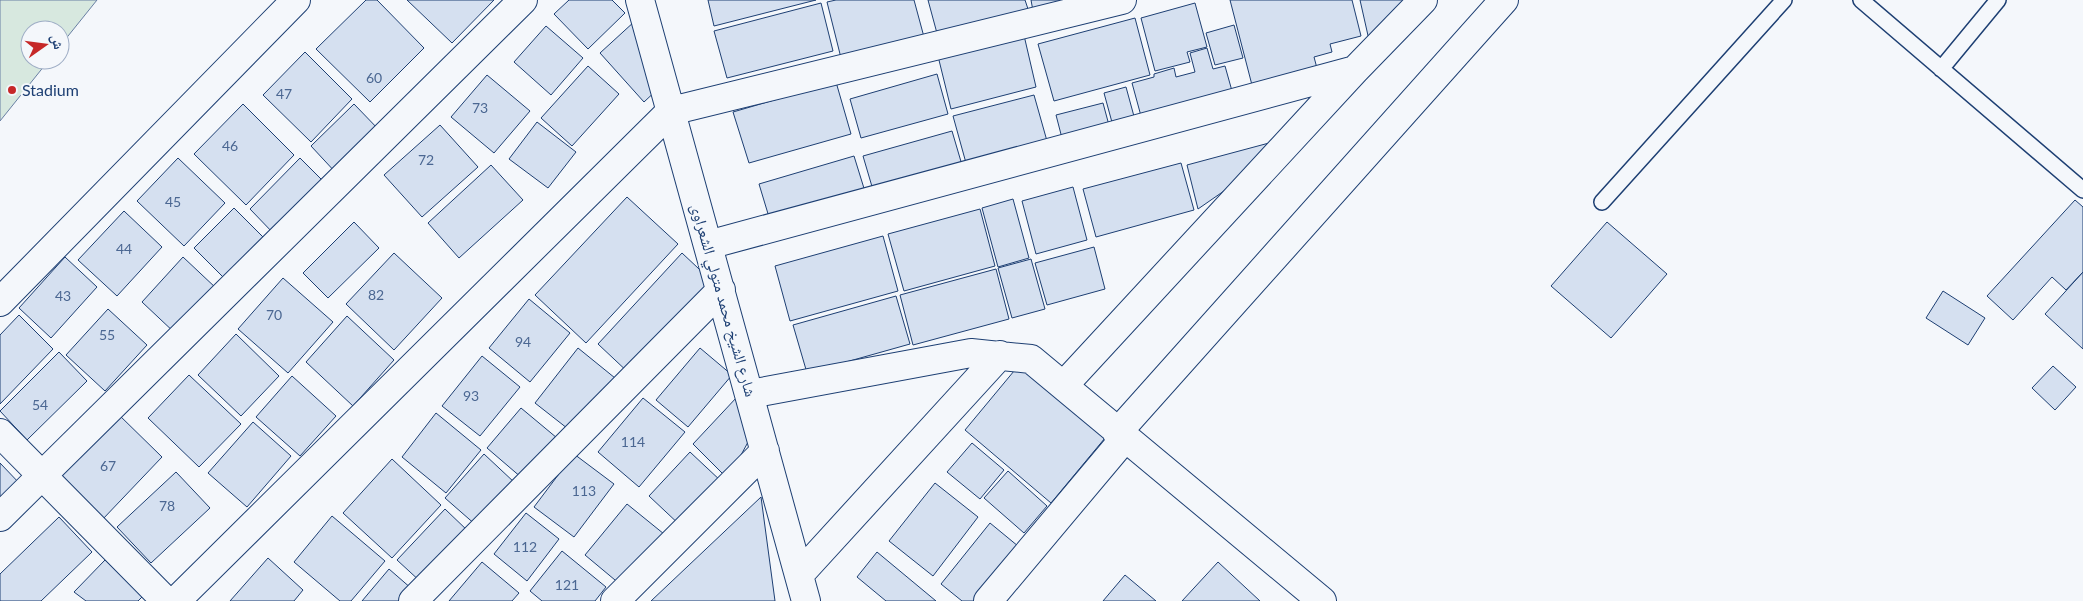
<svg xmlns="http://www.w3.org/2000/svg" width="2083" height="601" viewBox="0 0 2083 601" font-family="Lato,'Noto Naskh Arabic',sans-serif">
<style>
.green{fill:#d7e8df;stroke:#687fa3}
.building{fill:#d5e0f0;stroke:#1d3f73}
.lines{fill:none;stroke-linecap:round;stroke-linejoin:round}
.service-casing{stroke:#1d3f73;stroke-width:18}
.minor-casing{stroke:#1d3f73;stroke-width:30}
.service{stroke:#f4f7fb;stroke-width:15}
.minor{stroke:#f4f7fb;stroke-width:28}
.poi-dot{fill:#c62828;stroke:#f4f7fb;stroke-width:2}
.labels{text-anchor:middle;stroke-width:4;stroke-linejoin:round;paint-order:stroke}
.number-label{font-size:14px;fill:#4b6792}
.poi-label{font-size:16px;fill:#1d3f73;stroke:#f4f7fb;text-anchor:start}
.street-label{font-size:16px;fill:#1d3f73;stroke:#f4f7fb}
</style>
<rect width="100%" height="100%" fill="#f4f7fb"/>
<path class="green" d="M0 0H97L60 46V30H30V60H49L0 121Z"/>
<path class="building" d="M366 0H377L424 48 370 102 316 49Z
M407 0H494L452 43Z
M569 0H612L625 13 588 49 554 14Z
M708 0H816L714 26Z
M836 0H914L924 37 841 58 827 2Z
M928 0H1025L1029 12 938 37Z
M1031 0H1079L1033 11Z
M1230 0H1352L1361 36 1330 44 1332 52 1314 57 1318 72 1253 89Z
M1360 0H1411L1369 40Z
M821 3 833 51 727 78 714 31Z
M1195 3 1207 47 1187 52 1190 62 1155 71 1141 18Z
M1135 18 1150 75 1054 101 1038 44Z
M635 21 660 87 644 102 600 53Z
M1234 25 1243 58 1215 65 1206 33Z
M546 26 583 58 551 95 514 62Z
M1023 31 1036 87 951 109 937 52Z
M1207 48 1213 69 1225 66 1232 91 1141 116 1132 83 1154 77V74L1174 68 1176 77 1195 72 1190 53Z
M305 52 352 99 311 142 263 95Z
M588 66 619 94 572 146 541 118Z
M937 74 948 114 861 138 850 99Z
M487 75 530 111 494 153 451 117Z
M836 82 851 134 749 163 733 112Z
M1126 87 1135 120 1113 126 1104 93Z
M1034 95 1047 141 966 163 953 116Z
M1103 103 1110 129 1063 142 1056 115Z
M243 104 294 155 246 205 194 154Z
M354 104 381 132 337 174 311 146Z
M537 122 576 152 548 188 509 159Z
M440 125 478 167 422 217 384 175Z
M952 131 962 165 873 190 863 156Z
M1269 143 1270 159 1198 209 1187 165Z
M854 156 867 198 772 227 759 184Z
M178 158 225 203 184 246 137 201Z
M300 158 326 184 275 235 250 209Z
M1181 163 1194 210 1096 237 1083 189Z
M491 165 523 200 459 258 428 223Z
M1073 187 1087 240 1036 254 1022 201Z
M627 197 678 244 586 343 535 295Z
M1013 199 1029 258 998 267 982 208Z
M2075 200 2083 207V272L2066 290 2052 277 2013 320 1987 296Z
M234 208 266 240 226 280 194 248Z
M980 209 995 266 904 291 888 234Z
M124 211 162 247 117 296 78 260Z
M354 222 379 248 328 298 303 273Z
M1607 222 1667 274 1611 338 1551 286Z
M883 236 898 291 790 321 775 266Z
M1094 247 1105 289 1047 305 1035 263Z
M394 253 442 298 394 350 346 304Z
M682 253 715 284 631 375 598 344Z
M65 257 97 287 51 338 19 308Z
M183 257 217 289 176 334 142 302Z
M1031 259 1045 309 1012 318 998 268Z
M996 269 1009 319 913 345 900 295Z
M2083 272V349L2045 314Z
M283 278 333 322 288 373 238 329Z
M1943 291 1985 318 1968 345 1926 318Z
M896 296 910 344 807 373 793 325Z
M529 299 570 333 530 382 489 348Z
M108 309 147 345 105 391 66 355Z
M19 315 53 349 0 404V335Z
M347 316 394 360 353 406 306 362Z
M236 334 279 376 241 416 198 375Z
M578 348 615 378 572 432 535 403Z
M700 348 732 375 688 427 656 400Z
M59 352 87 381 27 440 0 411Z
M482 356 520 387 480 436 442 406Z
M1024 359 1110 432 1051 503 965 430Z
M2053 366 2076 387 2055 410 2032 388Z
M189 375 241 424 199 467 148 418Z
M292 376 336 416 300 456 256 417Z
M737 397 754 431 728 479 693 444Z
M643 398 685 432 639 487 598 452Z
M521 408 557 438 522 478 487 448Z
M116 412 162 457 102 520 56 475Z
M436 413 481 450 446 493 402 457Z
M253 422 291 456 247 507 208 473Z
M972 443 1004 470 980 499 947 472Z
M690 452 722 482 682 527 649 496Z
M484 454 515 483 477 526 445 498Z
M574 454 614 484 574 537 534 507Z
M392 459 441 505 392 558 343 513Z
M0 463 22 486 0 508Z
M1008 471 1047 506 1024 533 984 498Z
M176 472 210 508 151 563 117 527Z
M935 483 978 517 933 576 889 541Z
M761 497 775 601H651Z
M627 504 664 534 621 585 585 555Z
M445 509 469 532 422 583 397 560Z
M526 513 559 539 527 581 494 554Z
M332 516 385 561 351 601H340L294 562Z
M59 517 92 552 41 601H0V574Z
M990 523 1024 551 984 601H962L941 584Z
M562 551 606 587 595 601H542L530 591Z
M877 552 936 601H886L857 577Z
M268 558 303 590 294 601H230Z
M105 560 142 597 138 601H86L74 592Z
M482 562 519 593 512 601H449Z
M1218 562 1260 601H1182Z
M389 569 412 589 402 601H362Z
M1125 575 1156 601H1103Z"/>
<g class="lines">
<g class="service-casing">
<path id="service" d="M1861 0 2083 190
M1941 69 1998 0
M1602 202 1784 0"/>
</g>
<g class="minor-casing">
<path id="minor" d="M640 0 806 601
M708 245 1355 70
M0 302 296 0
M1064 385 1355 70 1423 0
M750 394 971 353 1031 359 1322 601
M0 433 166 601
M1117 433 1504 0
M0 517 523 0
M799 575 1000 355
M176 601 671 111 1122 0
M413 601 721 290
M615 601 765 451
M988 601 1124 439"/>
</g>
<use href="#service" class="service"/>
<use href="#minor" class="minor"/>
</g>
<circle class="poi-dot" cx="12" cy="90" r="5"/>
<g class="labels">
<g class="number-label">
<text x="374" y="83">60</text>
<text x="284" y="99">47</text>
<text x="480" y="113">73</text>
<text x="230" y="151">46</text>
<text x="426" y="165">72</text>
<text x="173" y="207">45</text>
<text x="124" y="254">44</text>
<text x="376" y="300">82</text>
<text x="63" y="301">43</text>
<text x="274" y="320">70</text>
<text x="107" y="340">55</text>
<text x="523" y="347">94</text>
<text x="471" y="401">93</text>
<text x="40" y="410">54</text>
<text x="633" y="447">114</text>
<text x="108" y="471">67</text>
<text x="584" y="496">113</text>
<text x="167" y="511">78</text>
<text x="525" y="552">112</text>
<text x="567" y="590">121</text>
</g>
<g class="poi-label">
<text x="22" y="96">Stadium</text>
</g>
<g class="street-label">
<text transform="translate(724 300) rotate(74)" y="6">شارع الشيخ محمد متولي الشعراوى</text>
</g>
</g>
<g transform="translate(45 45) rotate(76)"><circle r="24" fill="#f4f7fb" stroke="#9eadc5"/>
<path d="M0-4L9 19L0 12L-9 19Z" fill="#c62828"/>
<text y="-8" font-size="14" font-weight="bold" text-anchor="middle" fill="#1d3f73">ش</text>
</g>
</svg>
